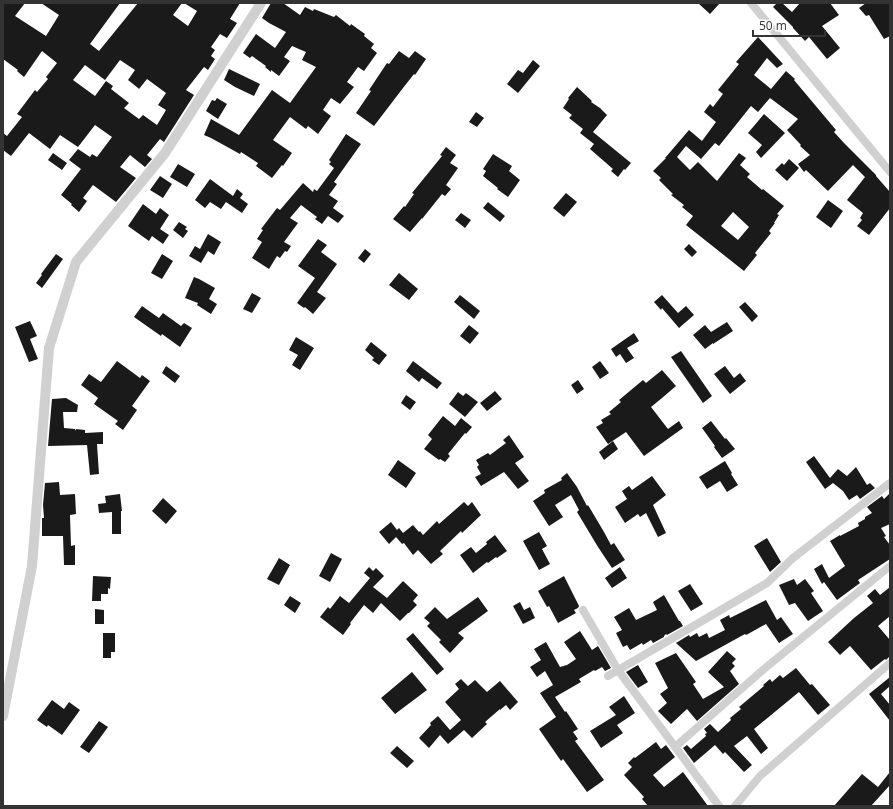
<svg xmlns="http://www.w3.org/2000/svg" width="893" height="809" viewBox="0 0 893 809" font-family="'Open Sans',sans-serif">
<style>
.building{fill:#1a1a1a;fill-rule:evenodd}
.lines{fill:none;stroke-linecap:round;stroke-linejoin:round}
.minor{stroke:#d0d0d0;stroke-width:8}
.tertiary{stroke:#d0d0d0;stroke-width:10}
</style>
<rect width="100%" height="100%" fill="#fff"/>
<path class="building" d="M3 3H25L15 16 46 36 59 15 41 3H120L90 44 99 51 138 3H182L173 15 188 26 197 11 184 3H240L230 19 237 23 227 38 220 34 211 47 215 50 211 56 215 59 208 70 204 67 186 90 194 95 164 142 160 139 147 155 152 159 145 167 130 155 120 167 136 178 116 202 93 185 83 198 87 201 79 212 71 205 72 204 61 195 81 169 69 160 78 149 90 157 92 154 97 157 112 137 95 125 78 147 60 135 50 149 29 133 11 156 3 150V133L7 136 22 117 17 114 35 90 37 92 48 79 46 77 57 63 42 51 24 77 17 71 18 70 3 59ZM120 60 135 70 128 80 138 88 139 89 147 79 166 93 158 105 166 110 157 125 143 115 139 119 124 108 129 103 111 89 113 86 106 81 95 96 73 80 85 65 105 80Z
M271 3H283L300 15 305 7 313 11 314 9 334 17 336 15 350 26 351 24 365 34 364 36 374 44 371 48 377 53 364 71 358 67 347 82 354 87 340 104 331 98 323 110 331 116 318 134 308 126 306 129 290 117 273 140 292 153 283 166 282 165 272 178 256 166 258 163 241 152 240 154 211 138 204 135 211 119 239 135 272 90 290 103 316 67 302 60 306 52 292 46 284 57 290 61 279 76 271 70V72L265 67 266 66 252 56 250 58 243 53 256 34 275 48 286 32 269 23 262 18Z
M698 3H720L710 14Z
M777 3H782L792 12 800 3H830L839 15 822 26 840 48 827 59 809 37 805 41 793 28V27L773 7Z
M866 3H890V36L884 39 869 15 866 16 859 8Z
M758 37 783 64 777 68 767 58 754 75 771 89 786 71 795 79 794 80 836 130 834 132 844 143 876 175V176L890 192V208L869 235 857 226 862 220 860 218 863 213 847 200 865 177 853 165 828 191 806 170 804 172 798 164 810 155 800 146 801 145 787 130 798 119 770 98 758 112 751 106 719 146 715 143 701 159 686 146 677 157 690 170 698 162 717 181 739 153 746 158 740 165 750 174 747 177 762 190 763 189 784 206 777 214 779 215 774 223H775L769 231 771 233 755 253 757 255 744 271 686 225 693 216 682 207 684 205 671 195 673 194 659 180 661 178 653 171 666 158H665L689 130 702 141 716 122 704 112 710 104 713 107 723 94 718 90 739 64 736 62ZM733 212 749 227 738 240 721 226Z
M399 51 409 58 415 51 426 59 415 75 414 74 403 88 374 126 356 113 371 91 369 90 387 63 389 64Z
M533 60 540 66 518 93 507 84 518 70 523 73Z
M229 69 260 84 254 96 235 87 224 80Z
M577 87 592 101 591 102 600 108 607 115 593 132 631 163 625 170 624 169 618 177 611 171 613 169 590 149 594 144 580 133 583 129 569 118 572 115 563 108 569 99 568 98Z
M217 98 227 104 218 119 206 111 212 100 215 101Z
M476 112 484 118 477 127 469 122Z
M764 114 785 133 761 158 756 152 762 145 748 133Z
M346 134 361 144 334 182 337 184 329 195 338 201 333 208 344 216 338 223 328 216 322 224 315 219 317 217 301 205 290 218 298 223 284 242 291 246 287 252 285 251 280 258 277 256 269 269 252 258 262 242 257 239 263 230 261 229 277 208 280 210 303 183 313 192 314 189 317 191 334 168 329 164 331 162 329 160Z
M446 147 456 155 450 163 458 168 446 185 451 189 445 196 442 194 422 219V218L410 232 393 219 404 206 405 207 414 194 412 193 442 156 440 155Z
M53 153 67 163 62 170 48 160Z
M493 154 512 166 509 171 520 180 508 197 497 189 498 188 483 176 486 171 483 169Z
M789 159 799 168 787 181 775 170 782 163 784 165Z
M178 164 195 174 187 187 170 177Z
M160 176 172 184 163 198 150 190Z
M210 179 233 196 237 189 243 194 240 198 248 204 242 213 226 202 221 209 210 202 205 208 195 200Z
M566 193 577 202 564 217 553 208Z
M828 200 843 211 831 228 816 217Z
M488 202 505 216 500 222 483 208Z
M143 204 156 214 160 208 169 215 160 229 169 235 163 244 152 236 149 241 128 226Z
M461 213 471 220 465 228 455 220Z
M179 222 187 227 185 229 188 231 183 238 173 230Z
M208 234 221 242 214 255 208 251 201 263 189 256 195 246 200 249Z
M318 239 327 245 321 252 337 264 317 292 326 298 313 314 305 307 304 308 297 303 315 278 298 266Z
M689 244 697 252 692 257 684 249Z
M365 249 371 254 364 263 358 258Z
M56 254 63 259 42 288 36 283 42 275 41 274Z
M162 254 173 261 162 279 151 273Z
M399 273 418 289 409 300 389 285Z
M194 277 199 279 215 288 209 299 217 304 211 314 197 305 198 303 185 298Z
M252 293 261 298 252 313 243 309Z
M460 295 480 311 474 319 454 302Z
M662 295 678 313 686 306 694 315 679 328 662 308 661 310 654 302Z
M745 302 758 316 752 322 739 307Z
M142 306 159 318 163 313 181 326 184 323 192 328 180 347 162 334 161 336 134 317Z
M30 321 37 336 30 339 38 359 29 362 15 327Z
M727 322 733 331 713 344V343L705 349 693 335 705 325 711 332Z
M469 325 479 333 470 344 460 336Z
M634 333 639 341 627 348 634 358 626 363 620 354 616 357 611 349Z
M296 337 314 348 300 370 292 365 298 355 289 350Z
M371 342 387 355 379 365 372 360 374 358 365 350Z
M681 351 712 396 703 403 671 357Z
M117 361 140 378 142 375 150 381 132 406 137 410 123 430 115 424 118 421 94 404 98 398 81 385 89 374 101 382Z
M413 361 442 383 437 389 422 378 419 382 406 371Z
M600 361 609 373 600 379 592 367Z
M166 366 180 376 175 383 162 373Z
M725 366 734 378 740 373 746 381 730 394 714 374Z
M662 370 676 386 662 398 651 407 668 429 679 421 683 428 644 456 626 432 608 444 596 427 603 423 601 420 611 414 609 412 621 402 619 400 643 380 646 383Z
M578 380 584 389 577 394 571 385Z
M495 391 502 399 487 411 480 403Z
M458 392 463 396 466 393 478 402 465 417 449 404Z
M406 395 416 402 410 410 401 403Z
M66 398 78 405 77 412H63L64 428 75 429V431L76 429 85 430V433L103 432V444H97L99 474 90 475 87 445 48 446 52 399Z
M443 416 455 426 461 418 472 427 466 434 465 433 448 454 450 456 445 462 440 459 439 460 424 449 432 439 428 435Z
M711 421 725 439 726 438 735 449 722 458 714 447 715 446 702 428Z
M509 435 524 457 515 463 529 481 518 489 504 472 481 486 475 477 481 474 477 467 479 465 476 460 488 453 490 455 506 443 503 440Z
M613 441 618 449 604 460 599 452Z
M814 456 830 478 838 469 847 476 856 467 867 485 870 483 875 488 860 499 857 495 849 500 843 491 833 483 825 489 806 462Z
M398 460 416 473 406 488 388 475Z
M725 461 732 473 731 474 738 485 727 492 720 481 707 489 699 477Z
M567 473 577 487 587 506 588 505 604 532 611 545 614 543 625 560 612 568 598 547 577 512 579 510 571 495 555 505 563 517 549 526 533 501 545 493 544 490 562 480 561 478Z
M652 476 666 495 653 505 666 533 658 537 646 513 640 517 638 514 625 523 615 507 627 499 622 491 629 486 632 490Z
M59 482 60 495 75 494 76 514 70 515 71 546 75 545V565H64L63 536H42V518H44L43 505 45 483Z
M890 493V524L881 528 886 536 884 537 890 545V559L858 580 860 583 837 600 824 582 822 584 814 569 822 564 829 578 845 566 830 541 840 535V536L859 526 858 523 865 519V517L872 513 867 507 882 496 884 499Z
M120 494 122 511H121V534H112V512L99 513 98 504 106 503 105 496Z
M163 498 177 511 166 524 152 511Z
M464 502 468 506 472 502 481 515 462 533 461 531 440 551 443 554 431 564 418 550 413 555 404 543 402 544 396 537 389 544 379 532 391 522 397 530 399 528 403 533 413 525 419 532 420 531 423 535 437 521 439 524Z
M539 532 547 546 542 549 550 564 539 570 523 541Z
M495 535 507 551 497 558 496 557 488 563 487 562 473 573 460 555 471 547 476 553 487 544 486 542Z
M767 538 781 562 770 572 754 546Z
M331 553 342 559 330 582 319 576Z
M279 558 290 565 279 585 267 579Z
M369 567 373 571 376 568 384 576 373 587 387 598 403 581 418 595 413 601 417 605 409 613H408L400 621 381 603 373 613 364 605 350 623 351 624 343 635 320 617 328 607 330 609 340 596 349 603 370 578 364 573Z
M620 567 627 578 612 588 605 578Z
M93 576 111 577 110 589 108 588V594H101V601H92Z
M564 576 579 606 578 608 574 610 576 613 558 623 549 606 547 607 538 591Z
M794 579 797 585 805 579 814 591 811 593 823 611 808 621 795 603 789 605 779 585Z
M690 584 703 604 691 611 678 591Z
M890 587V616L878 626 890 640V656L886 660 885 659 871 670 850 646 840 655 828 642 854 618 873 603 867 596 875 589 880 595Z
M664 595 679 621H680L683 626 667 635 666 634 664 636V637L653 643 651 640 643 645 642 643 630 650 627 645 623 647 616 633 622 630 614 617 629 608 636 620 657 610 653 602Z
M290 596 301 603 295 613 284 605Z
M478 597 488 611 458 633 464 638 450 653 439 642 441 640 427 626 430 623 424 618 435 607 447 619Z
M766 600 777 620 781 617 793 634 779 643 766 624 748 634 746 635 745 634 696 661 676 643 689 635 690 637 697 633 699 637 707 633 709 638 725 630 720 620 729 615 730 618Z
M520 602 524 610 530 607 535 618 523 624 513 606Z
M95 609 104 610V624H95Z
M580 631 592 650 598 646 611 668 605 671 602 667 595 671 594 670 579 679 581 682 555 697 565 712 566 711 578 729 573 732 578 739 575 741 604 780 587 792 563 759 561 761 539 729 556 717 540 693 553 685 545 671 537 677 530 667 541 660 534 649 546 642 560 667 567 665 576 659 564 642Z
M103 633H115V652H111V658H103Z
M413 633 444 669 437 675 406 639Z
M727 651 736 659 732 663 735 666 730 671 739 684 697 721 687 709 671 724 658 711 667 703 660 694 668 688 655 663 676 653 696 682 693 684 703 699 724 687 708 672Z
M638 665 648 682 638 688 626 672Z
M796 668 810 685 812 684 830 705 818 715 799 692 754 729 768 748 761 754 747 736 734 746 752 765 744 772 725 752 723 754 715 745 694 763 683 748 687 745 691 749 706 736 705 734 707 733 704 729 710 724 718 732 731 720 730 718 741 709 739 707 764 686 763 685 770 679 772 682 780 675 783 678Z
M412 672 427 690 395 714 381 698Z
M890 677V686L881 694 890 705V721L869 694Z
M461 679 468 686 475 680 487 692 500 681 518 702 510 710 506 705 500 710V709L485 722 487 724 472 738 464 730 448 744 440 735 429 748 419 738 431 725 430 723 438 716 450 730 461 720 445 702 459 689 455 684Z
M624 696 635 713 617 725 623 733 601 748 590 731 616 715 609 707Z
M52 700 64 709 69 702 80 710 62 735 48 725 47 727 37 720Z
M99 721 108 727 89 753 80 747Z
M656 742 661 749 666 745 675 757 653 775 664 787 683 772 708 806H648L642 799 644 797 624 775 632 767 628 763 634 757 635 758Z
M397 746 414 761 407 768 390 753Z
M890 772V785L871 806H834L862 774 878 787Z"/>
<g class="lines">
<path class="minor" d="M751 3 890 172
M583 610 618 670 719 806
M608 676 767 583 793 558 890 483
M675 747 764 669 890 566
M735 806 760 776 890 663"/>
<path class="tertiary" d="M3 716 32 566 49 348 76 262 165 153 261 3"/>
</g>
<rect width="893" height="809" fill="none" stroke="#333333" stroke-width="8"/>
<path d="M753 30v6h72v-6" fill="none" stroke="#333333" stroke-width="2"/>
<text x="759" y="30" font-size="12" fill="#333333" stroke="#ffffff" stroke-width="3" paint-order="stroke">50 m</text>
</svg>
